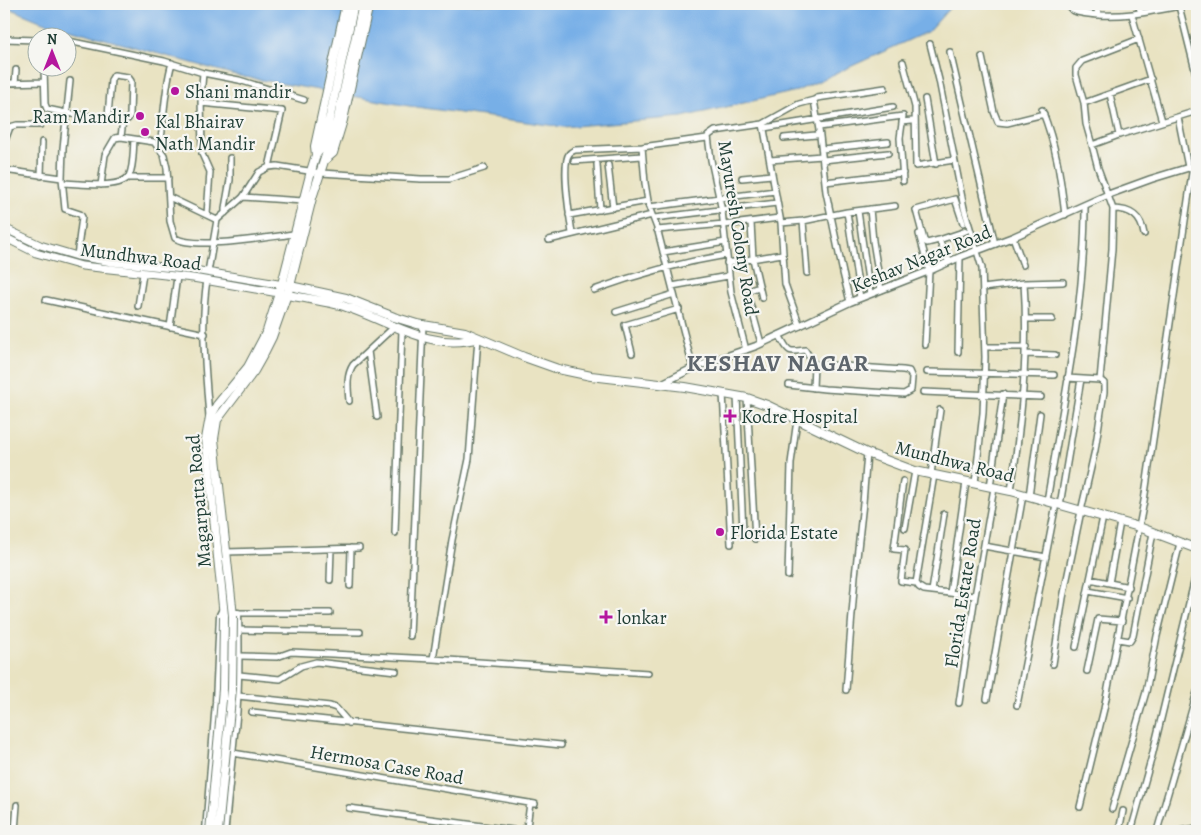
<svg xmlns="http://www.w3.org/2000/svg" width="1201" height="835" viewBox="0 0 1201 835" font-family="Alegreya,serif">
<style>
.water{fill:#77afe7;stroke:#4b768e}
.lines{fill:none;stroke-linecap:round;stroke-linejoin:round}
.minor-casing{stroke:#676;stroke-width:8}
.tertiary-casing{stroke:#676;stroke-width:9}
.secondary-casing{stroke:#676;stroke-width:9}
.primary-casing{stroke:#676;stroke-width:10}
.trunk-casing{stroke:#676;stroke-width:10}
.minor{stroke:#fff;stroke-width:5}
.tertiary{stroke:#fff;stroke-width:6}
.secondary{stroke:#fff;stroke-width:7}
.primary{stroke:#fff;stroke-width:8}
.trunk{stroke:#fff;stroke-width:8}
.trunk-bridge-casing{stroke:#676;stroke-width:10;stroke-linecap:butt}
.trunk-bridge{stroke:#fff;stroke-width:8}
.poi-dot{fill:#b5179e;stroke:#f6f6f2;stroke-width:2}
.labels{text-anchor:middle;stroke-width:4.5;stroke-linejoin:round;paint-order:stroke}
.poi-label{font-size:19px;fill:#1f3d34;stroke:#f6f6f2;text-anchor:start}
.street-label{font-size:19px;fill:#1f3d34;stroke:#f6f6f2}
.district-label{font-size:24px;font-weight:bold;letter-spacing:1px;fill:#5e666d;stroke:#f6f6f2}
</style>
<rect width="100%" height="100%" fill="#f6f6f2"/>
<filter id="ink" filterUnits="userSpaceOnUse"><feTurbulence type="fractalNoise" baseFrequency=".02" numOctaves="2"/><feDisplacementMap in="SourceGraphic" scale="10" xChannelSelector="R" yChannelSelector="G"/><feConvolveMatrix kernelMatrix="1 2 1 2 8 2 1 2 1" color-interpolation-filters="sRGB"/></filter>
<filter id="wash" filterUnits="userSpaceOnUse"><feTurbulence type="fractalNoise" baseFrequency=".0096" numOctaves="4" result="noise"/><feDisplacementMap in="SourceGraphic" scale="20" xChannelSelector="R" yChannelSelector="G"/><feGaussianBlur stdDeviation="1.12" result="paint"/><feColorMatrix in="noise" values="0 0 0 0 0 0 0 0 0 0 0 0 0 0 0 0 0 1.4 0 .05"/><feComposite in="paint" operator="in"/></filter>
<g filter="url(#wash)">
<rect width="100%" height="100%" fill="#e9e3c2"/>
<path class="water" d="M4 4H953L929 31 797 91 682 117 563 127 409 106 239 76 40 21 4 6Z"/>
</g>
<g filter="url(#ink)">
<g class="lines">
<g class="minor-casing">
<path id="minor" d="M1067 4 1072 10 1077 12C1114 20 1151 12 1188 4
M1096 4 1098 15
M1138 4 1141 13
M1179 6 1197 78
M1132 15 1162 121
M4 39 38 40
M68 41 164 61 203 73 239 80 304 100
M930 44 939 80 964 208 982 268 985 357 983 413 975 483
M950 52 995 244
M982 57 994 112 998 122 1007 123 1044 114
M903 62 915 107 916 166 954 160
M44 68 45 104 47 109 66 113 111 119
M203 73 201 97 202 154 210 172 207 214
M114 75 128 77 131 81 130 115 128 119C122 121 112 121 108 116L111 80Z
M70 81 63 148 62 178 65 209 80 214 82 217 77 256
M4 83 44 82
M15 83 16 70
M1110 94 1119 135
M925 99 936 164
M201 103 282 111 269 167
M1084 103 1151 79
M1042 110C1057 148 1060 175 1065 215
M1178 117 1188 167
M902 122 912 121
M763 124 781 223 785 284 800 326
M819 127 903 116 900 138 903 181
M764 128 893 107
M121 137 123 120
M784 138 816 135 819 132
M4 143 10 127 17 125H40
M1092 145 1119 135 1197 111
M642 147 645 183 649 207 657 228 693 368
M160 148C164 119 164 90 172 63
M822 149 888 142
M770 160 822 156
M823 160 888 153
M574 161 642 156
M597 164 600 210
M608 165 613 208
M4 170 62 178
M41 176 42 142
M128 178H168
M742 178 772 175
M825 182 903 173
M63 183C78 183 120 190 129 176 134 166 133 150 134 140
M101 185 105 155 115 138 121 137 154 142 164 155 167 168 170 221 175 238C195 250 268 237 294 234
M169 197 217 220
M243 197 303 201
M649 207 775 191
M870 209 873 241 881 290
M1113 209C1131 209 1141 216 1144 234
M858 211 870 294
M847 212 860 298
M225 213V208L230 180V158
M569 215 648 201
M654 218 777 203
M803 221 807 273
M751 223 753 259 762 298
M781 223 803 221 847 212 895 206
M724 225 779 218
M657 230 724 224
M572 233C570 219 561 164 569 154 570 152 573 151 575 150L642 147 707 138
M919 234 929 271 925 345
M1013 237 1023 265
M549 240 652 215
M939 240 927 243 924 240 916 210 955 199 963 223
M663 252 726 242
M949 262 939 240 966 231
M727 263 782 254
M208 272 217 220 243 197 259 172 269 167 277 166 321 173 421 179H449L484 168
M207 280C200 325 206 372 209 417
M672 286 728 276
M983 288 1024 283 1063 282
M594 290C640 273 678 263 726 255
M750 290 759 287
M46 300 205 334
M850 302 843 273 826 192 820 136 814 100 817 98 885 88
M750 303 761 343
M138 306 143 274
M616 312 674 294
M1026 319H1052
M170 327 177 277
M779 335C789 351 786 353 805 350L814 364 903 370 909 371 912 378 911 390 904 394 825 389 789 385
M985 347H1026
M746 350 731 292 722 211 711 160 708 136 715 131 763 124 799 104 814 100
M368 351 377 417
M958 352 960 257
M632 353 625 325 679 309
M1025 354 1055 355
M927 372 1054 375
M1100 380 1112 249 1113 209 1098 168 1092 145 1086 124 1084 103 1076 75V68L1082 61 1139 39
M813 388 814 364
M923 392 1041 397
M723 393 731 544
M737 396 743 532
M747 398 755 539
M349 401C348 388 346 376 353 365L395 326
M931 474 940 410
M934 475 916 583 919 587 924 590 975 596
M903 481 894 549 905 550 901 581 916 583
M990 487 1003 394
M1011 491C1021 423 1029 352 1024 283
M1029 496 1040 414
M1047 501C1063 404 1085 305 1085 206
M1060 505 1081 379
M905 528 915 471
M395 533 402 330
M984 546 1046 557
M226 552 359 548
M788 576 791 463 797 420
M1090 579 1129 587
M330 580 331 549
M1109 583 1120 522
M350 586 351 548
M932 591 944 514
M1088 591 1127 598
M950 593 966 482
M238 613H330
M239 630 360 632
M410 636 423 325
M1118 639 1130 641 1133 636 1153 533
M1076 647 1103 517
M239 656 277 657 291 652 433 659 648 673
M433 659 452 540 469 459 478 338
M1053 664 1063 598 1081 511 1095 450 1104 392V383L1100 380 1067 378
M1087 671 1098 619 1122 621
M239 675 280 679 301 666 316 662 396 671
M846 690 855 576 863 503 867 453
M238 696 330 706 336 708 349 723
M987 699 1023 495
M959 703 975 596 994 488
M1017 705 1056 504
M252 712 561 745
M233 753 535 804
M1080 807 1104 709 1144 501 1193 166
M349 808 520 831 527 827 530 803
M1112 809 1146 692 1157 636 1180 543
M4 827 15 828
M15 831 17 805
M225 831 235 729
M1119 831 1123 811
M1131 831 1152 756 1197 570
M1157 831 1197 692
M1180 831 1197 828"/>
</g>
<g class="tertiary-casing">
<path id="tertiary" d="M661 384 693 368 756 346 850 302 929 271 960 257 1013 237 1107 195 1151 179 1197 165
M215 727 235 729C239 690 239 652 238 613H233
M206 831 216 702 220 615 224 607"/>
</g>
<g class="secondary-casing">
<path id="secondary" d="M4 228 40 245 77 256 112 262 194 270 290 286
M4 237 36 253 82 266 193 278 284 294"/>
</g>
<g class="primary-casing">
<path id="primary" d="M290 286 346 298 394 317 417 324 465 332 524 357 558 369 591 376 685 387 747 398 767 405 867 453 915 471 1011 491 1139 527 1197 549
M287 295C305 298 323 301 340 305 385 318 430 353 478 338"/>
</g>
<g class="trunk-casing">
<path id="trunk" d="M316 155 315 146 346 4
M326 159 333 153 343 120 369 4
M224 616 206 439 210 417 217 405 248 367 267 331 282 284 311 171 316 155 321 148 330 116 354 4
M233 616 214 439 217 420 254 371 263 355 272 337 290 286 312 198 338 118 363 4"/>
</g>
<use href="#minor" class="minor"/>
<use href="#tertiary" class="tertiary"/>
<use href="#secondary" class="secondary"/>
<use href="#primary" class="primary"/>
<use href="#trunk" class="trunk"/>
<g class="trunk-bridge-casing">
<path id="trunk-bridge" d="M210 831 223 689 224 616
M218 831 232 689 233 616"/>
</g>
<use href="#trunk-bridge" class="trunk-bridge"/>
</g>
</g>
<g class="poi-dot">
<circle cx="175" cy="91" r="5"/>
<circle cx="140" cy="116" r="5"/>
<circle cx="145" cy="132" r="5"/>
<path d="M727.5 408.5h5v5h5v5h-5v5h-5v-5h-5v-5h5z"/>
<circle cx="720" cy="532" r="5"/>
<path d="M603.5 609.5h5v5h5v5h-5v5h-5v-5h-5v-5h5z"/>
</g>
<g class="labels">
<g class="poi-label">
<text x="185" y="98">Shani mandir</text>
<text x="130" y="123" text-anchor="end">Ram Mandir</text>
<text x="155" y="128">Kal Bhairav<tspan x="155" dy="22">Nath Mandir</tspan></text>
<text x="741" y="423">Kodre Hospital</text>
<text x="730" y="539">Florida Estate</text>
<text x="617" y="624">lonkar</text>
</g>
<g class="street-label">
<text transform="translate(739 228) rotate(81)" y="7">Mayuresh Colony Road</text>
<text transform="translate(141 256) rotate(7)" y="7">Mundhwa Road</text>
<text transform="translate(921 258) rotate(-22)" y="7">Keshav Nagar Road</text>
<text transform="translate(955 461) rotate(14)" y="7">Mundhwa Road</text>
<text transform="translate(198 501) rotate(-95)" y="7">Magarpatta Road</text>
<text transform="translate(962 593) rotate(-81)" y="7">Florida Estate Road</text>
<text transform="translate(387 764) rotate(10)" y="7">Hermosa Case Road</text>
</g>
<g class="district-label">
<text x="778" y="371">KESHAV NAGAR</text>
</g>
</g>
<rect width="1201" height="835" fill="none" stroke="#f6f6f2" stroke-width="20"/>
<g transform="translate(52 52)"><circle r="24" fill="#f6f6f2" stroke="#a0aca6"/>
<path d="M0-4L9 19L0 12L-9 19Z" fill="#b5179e"/>
<text y="-8" font-size="14" font-weight="bold" text-anchor="middle" fill="#1f3d34">N</text>
</g>
</svg>
